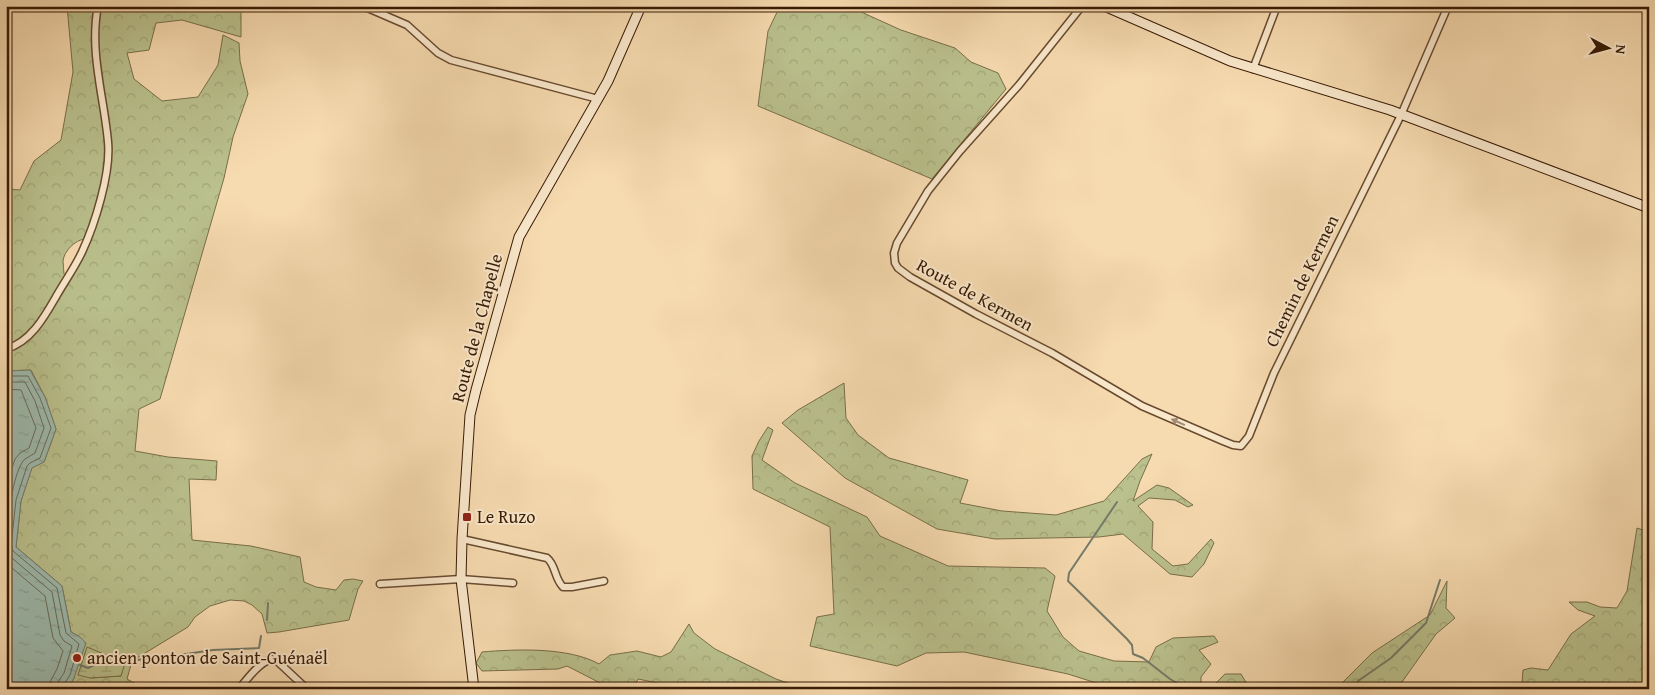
<svg xmlns="http://www.w3.org/2000/svg" width="1655" height="695" viewBox="0 0 1655 695" font-family="'Gentium Book Plus',serif">
<style>
.forest{fill:url(#forest-crowns);stroke:#796e48;fill-rule:evenodd}
.wetland{fill:url(#wetland-marsh);stroke:#796e48}
.water{fill:url(#water-ripples);stroke:#757b6b}
.lines{fill:none;stroke-linecap:round;stroke-linejoin:round}
.shore{stroke:#6a6b5a;stroke-width:1}
.stream{stroke:#757b6b;stroke-width:2}
.street-casing{stroke:#684b2f;stroke-width:9}
.secondary-casing{stroke:#381b04;stroke-width:11}
.street{stroke:#fae8cc;stroke-width:6}
.secondary{stroke:#fae8cc;stroke-width:9}
.oneway{fill:#a38c72}
.poi-dot{fill:#8f2418;stroke:#fae8cc;stroke-width:2}
.labels{text-anchor:middle;stroke-width:4;stroke-linejoin:round;paint-order:stroke}
.street-label{font-size:18px;fill:#381b04;stroke:#fae8cc}
.poi-label{font-size:18px;fill:#381b04;stroke:#fae8cc;text-anchor:start}
</style>
<defs>
<pattern id="forest-crowns" width="20" height="18" patternUnits="userSpaceOnUse" patternTransform="scale(1.25)"><rect width="20" height="18" fill="#bac18d"/><path d="M2 6a3 3 0 1 1 6 0M12 15a3 3 0 1 1 6 0" fill="none" stroke="#a1a578"/></pattern>
<pattern id="wetland-marsh" width="20" height="14" patternUnits="userSpaceOnUse" patternTransform="scale(1.25)"><rect width="20" height="14" fill="#bac18d"/><path d="M1 5h8M5 5V1M11 12h8M15 12V8" fill="none" stroke="#a1a578"/></pattern>
<pattern id="water-ripples" width="26" height="14" patternUnits="userSpaceOnUse" patternTransform="scale(1.25)"><rect width="26" height="14" fill="#9dbbaf"/><path d="M2 4q2-2 4 0t4 0M15 11q2-2 4 0t4 0" fill="none" stroke="#88a095"/></pattern>
</defs>
<rect width="100%" height="100%" fill="#f7dbb0"/>
<filter id="stains"><feTurbulence type="fractalNoise" baseFrequency=".004" numOctaves="4"/><feColorMatrix values="0 0 0 0 .2 0 0 0 0 .09 0 0 0 0 .02 0 0 0 .5 -.17"/></filter>
<radialGradient id="worn" r=".72"><stop offset=".6" stop-color="#630" stop-opacity="0"/><stop offset="1" stop-color="#630" stop-opacity=".3"/></radialGradient>
<path class="forest" d="M67 6H241V37L182 20 156 23 149 50 127 53 134 79 162 101 198 97 218 65 223 35 239 43 240 61 248 94 233 137 224 178 160 399 139 409 135 451 168 457 217 461 216 480 189 479 192 540 251 546 300 557 304 582 316 587 336 590 344 580 353 579 363 581 358 589 349 620 279 632 267 633 262 614 252 605 244 601 230 600 210 606 195 617 188 627 132 661 127 679 145 689H68L74 678 80 637 71 632 62 586 16 547 21 501 32 467 44 462 56 429 45 397 31 370 6 371V189L20 190 34 161 61 140 73 72ZM85 239 81 251 66 276 64 274C64 270 63 265 63 261 64 251 75 240 85 239ZM87 648 124 663 121 676 90 678Z
M780 6H848L901 30 955 48 971 62 998 73 1006 89 932 179 758 106 768 31Z
M844 383 846 418 858 435 889 458 968 480 960 503 1002 511 1056 515 1104 501 1142 459 1152 454 1140 481 1133 501 1157 485 1169 488 1193 505 1188 507 1175 500 1149 498 1138 506 1153 522 1152 549 1173 566 1188 564 1211 539 1214 543 1204 564 1192 577 1170 574 1123 534 1099 537 995 539 937 529 845 478 782 423 798 410Z
M768 427 773 430 762 460 795 483 867 517 880 536 948 566 1045 568 1055 576 1047 611 1063 637 1079 651 1114 661 1149 662 1156 647 1173 638 1214 636 1218 642 1199 650 1211 664 1201 677V684L1212 687 1225 674H1241L1250 689H1115L1068 674 964 652 926 653 897 666 810 646 817 617 834 614 830 527 753 489 752 456 759 441Z
M1637 528 1649 532V689H1519L1522 683 1523 670 1531 668 1548 670 1571 634 1595 616 1578 610 1569 602H1587L1600 607 1617 608 1627 591Z
M1447 581 1446 608 1455 618 1436 634 1397 689H1336L1372 653 1430 615Z
M689 624 694 633 715 649 776 679 803 688 823 689H687L638 679 633 689H612L567 666 558 669 482 671 476 663 482 652C516 649 569 647 599 664L610 655 637 651 661 657 671 652Z"/>
<path class="wetland" d="M87 647 125 663 121 676 90 678 78 675Z"/>
<path class="water" d="M30 370 45 397 56 429 44 462 32 468 21 501 16 547 62 586 71 632 80 637 86 643 74 678 68 689H6V371Z"/>
<g class="lines">
<path class="shore" d="M6 376H28L40 398 51 428 40 458 30 463 27 466 16 500 11 546 13 551 57 588 66 633 79 644 70 675 64 684 63 689
M6 382H25L35 401 44 428 35 453C32 455 28 457 25 459 14 469 8 515 6 530
M6 389 21 390 36 428 29 448 20 453 15 459 6 486
M6 553 52 592 60 635 64 641 72 646 64 673 58 682 57 689
M6 563 45 596 53 638 63 651 57 669 51 680 49 689"/>
<path class="stream" d="M1117 502 1069 573 1068 581 1127 639 1132 645 1133 654 1143 658 1170 679 1187 689
M267 620 268 603
M80 665 88 668 96 664 166 657 213 650 259 648 261 636
M1354 689 1358 681 1391 658 1426 623 1440 580"/>
<g class="street-casing">
<path id="street" d="M363 6 407 25 438 53 451 60 598 99
M1082 6 1019 85 960 151 928 191 897 243 894 253 895 263 898 268 910 277 976 314 1052 353 1142 406 1223 441 1233 445 1241 446 1249 436 1274 373 1401 115 1448 6
M1253 69 1277 6
M6 349C31 342 45 316 57 295 65 281 75 267 82 252 95 224 111 173 108 142 104 97 89 51 98 6
M462 539 547 558C556 565 554 578 563 587H572L604 581
M380 584 461 579 513 583
M239 689C248 678 258 664 271 659L277 661 307 689"/>
</g>
<g class="secondary-casing">
<path id="secondary" d="M1104 6 1230 61 1390 110 1649 208
M474 689 461 579 462 539 470 415 476 390 519 237 608 81 641 6"/>
</g>
<use href="#street" class="street"/>
<use href="#secondary" class="secondary"/>
</g>
<defs><path id="oneway-solid" d="M-6-.8H1V-3.2L6.5 0L1 3.2V.8H-6Z" transform="scale(1.25)"/></defs>
<use class="oneway" href="#oneway-solid" transform="translate(1178 422) rotate(-156)"/>
<g class="poi-dot">
<rect x="462" y="512" width="10" height="10" rx="2.5"/>
<circle cx="77" cy="658" r="5"/>
</g>
<g class="labels">
<g class="street-label">
<text transform="translate(1302 281) rotate(-64)" y="6">Chemin de Kermen</text>
<text transform="translate(975 295) rotate(29)" y="6">Route de Kermen</text>
<text transform="translate(477 328) rotate(-75)" y="6">Route de la Chapelle</text>
</g>
<g class="poi-label">
<text x="477" y="523">Le Ruzo</text>
<text x="87" y="664">ancien ponton de Saint-Guénaël</text>
</g>
</g>
<rect width="1655" height="695" fill="none" stroke="#f7dbb0" stroke-width="25"/>
<rect x="8" y="8" width="1640" height="680" fill="none" stroke="#381b04" stroke-width="2.5"/>
<rect x="12" y="12" width="1630" height="670" fill="none" stroke="#381b04"/>
<g transform="translate(1608 48) rotate(96)" stroke="#fae8cc" stroke-width="4" paint-order="stroke">
<path d="M0-4L9 19L0 12L-9 19Z" fill="#381b04"/>
<text y="-8" font-size="14" font-weight="bold" text-anchor="middle" fill="#381b04">N</text>
</g>
<rect width="100%" height="100%" filter="url(#stains)"/>
<rect width="100%" height="100%" fill="url(#worn)"/>
</svg>
